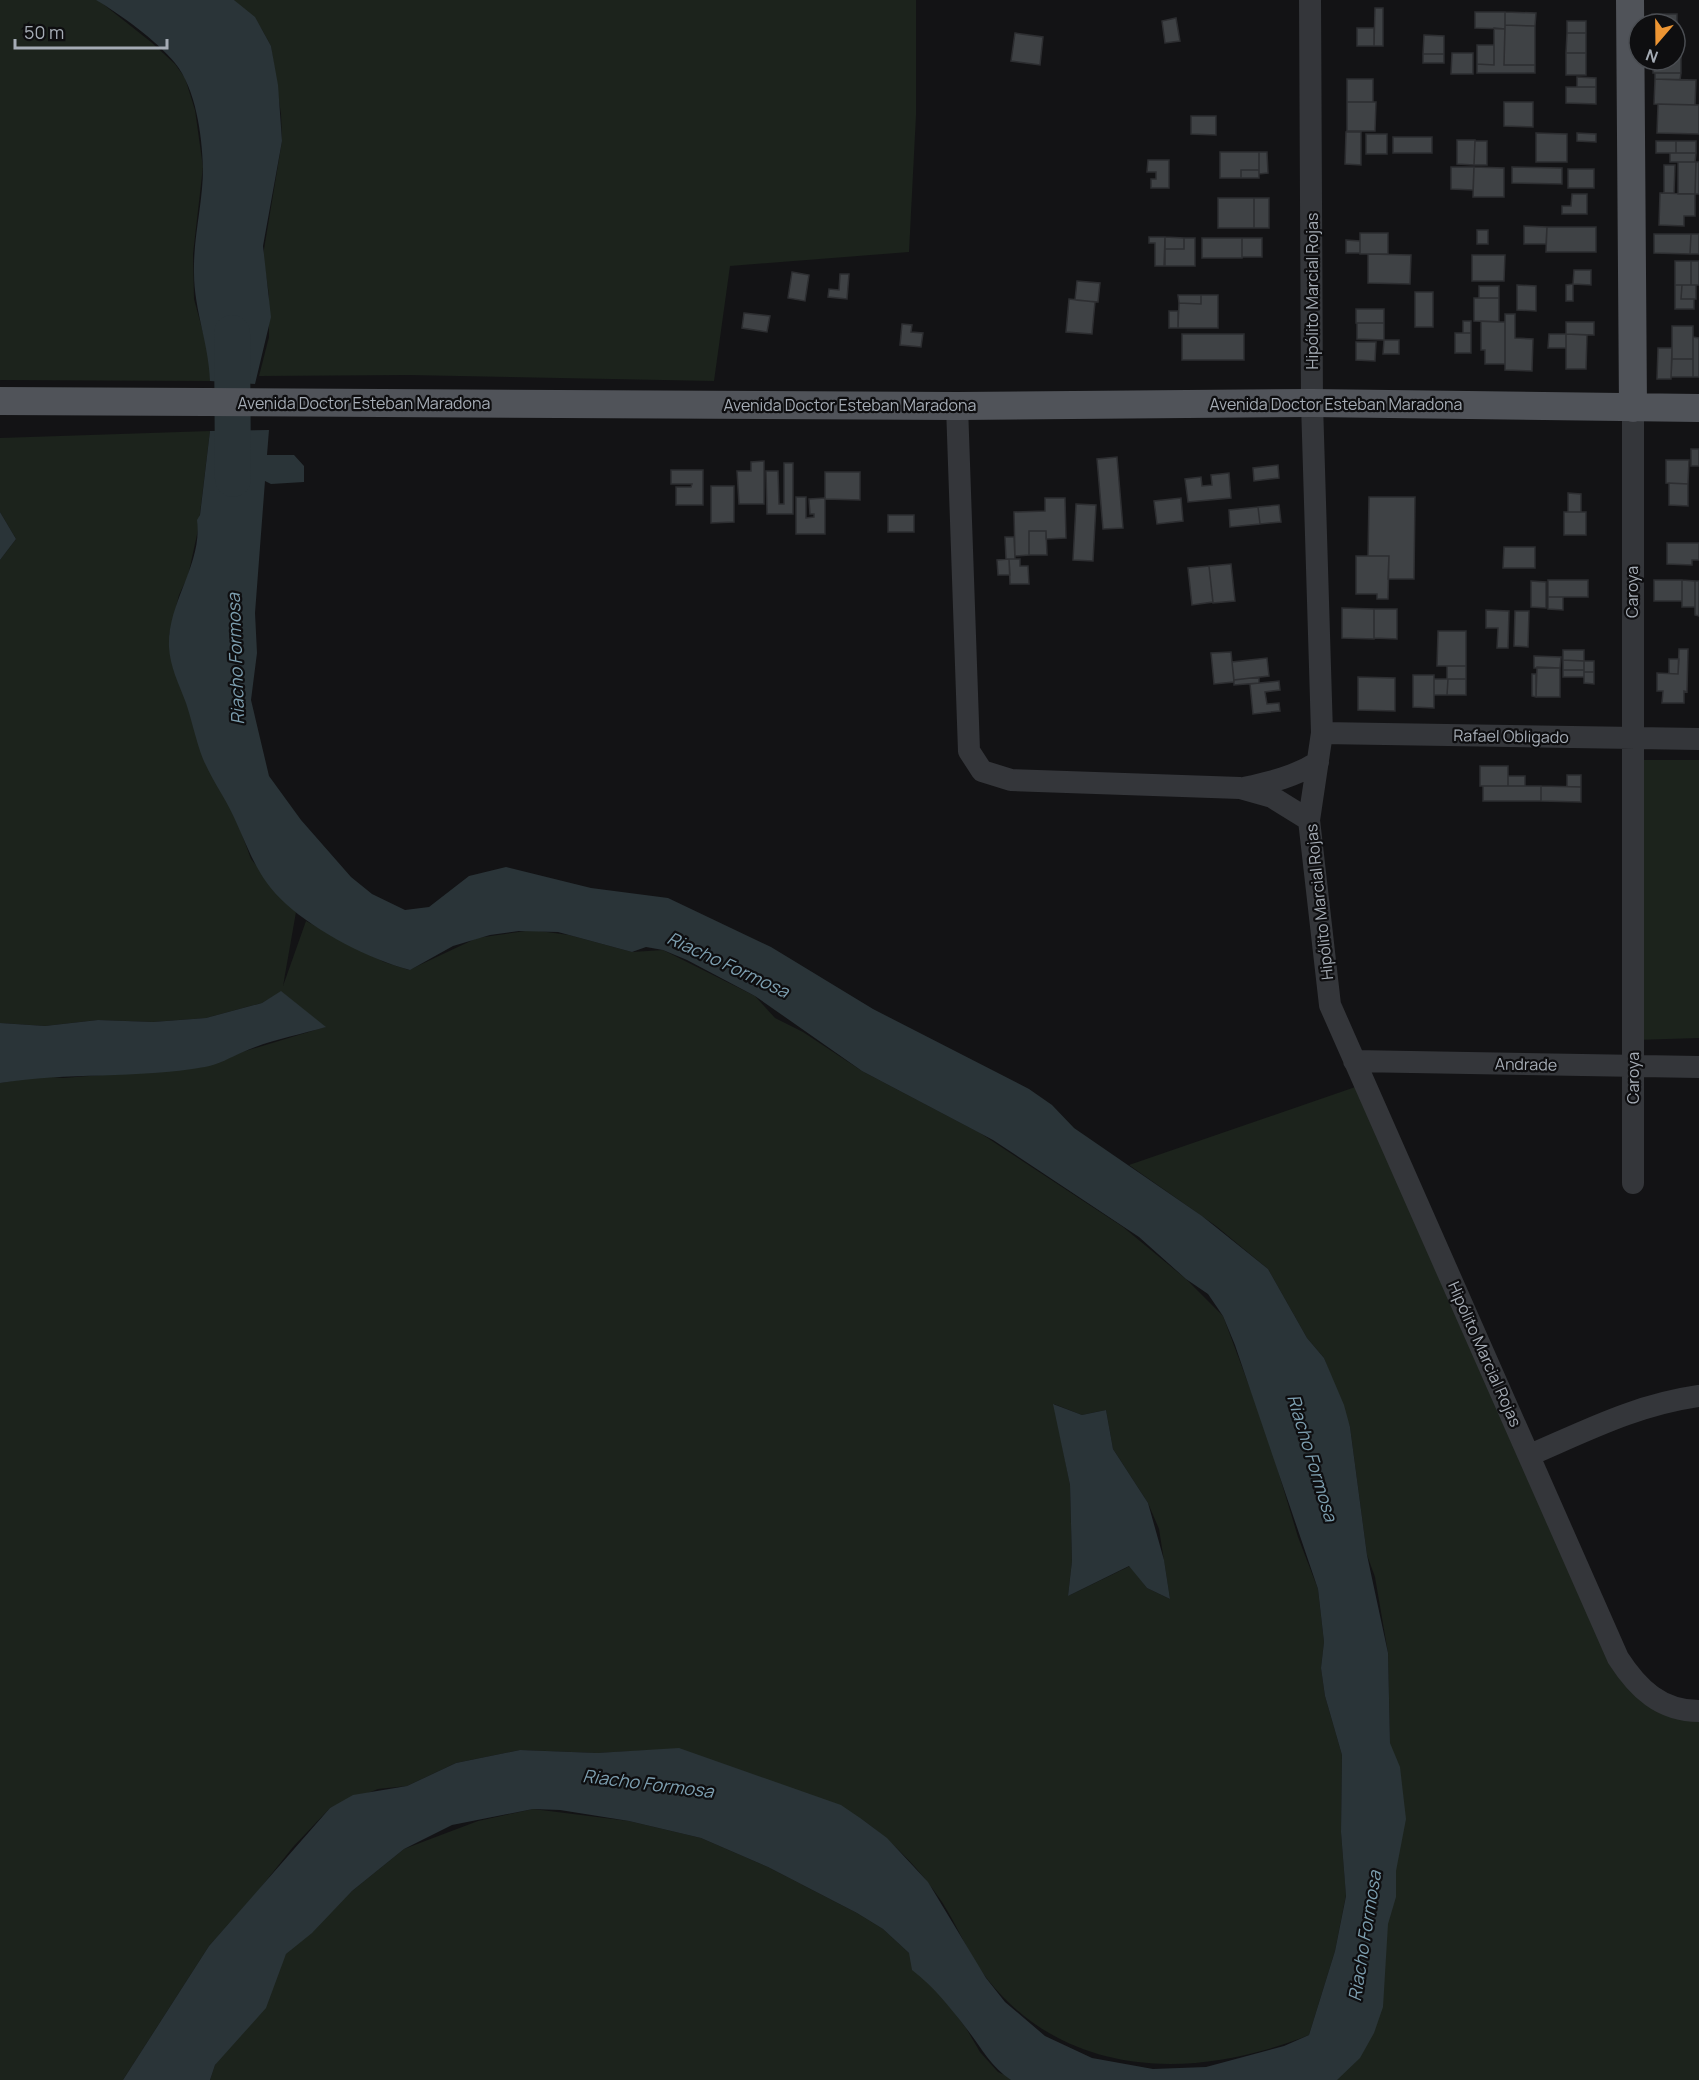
<svg xmlns="http://www.w3.org/2000/svg" width="1699" height="2080" viewBox="0 0 1699 2080" font-family="Manrope,sans-serif">
<style>
.green{fill:#1c231c;fill-rule:evenodd}
.water{fill:#2a3438}
.lines{fill:none;stroke-linecap:round;stroke-linejoin:round}
.river{stroke:#2a3438;stroke-width:36}
.building{fill:#3f4245;stroke:#2d2e31;stroke-width:1.5}
.minor{stroke:#34363a;stroke-width:22}
.major{stroke:#505359;stroke-width:28}
.labels{text-anchor:middle;stroke-width:4.5;stroke-linejoin:round;paint-order:stroke}
.street-label{font-size:16px;fill:#a5acb5;stroke:#0e0e10}
.water-label{font-size:18px;font-style:italic;fill:#7d9fb0;stroke:#0e0e10}
</style>
<rect width="100%" height="100%" fill="#131315"/>
<path class="green" d="M0 0H98L151 42 175 64 185 78 195 110 203 167 193 254 194 299 210 358V381L0 380Z
M234 0H916V115L909 252 730 266 714 381 409 375 259 376 269 337V295L263 255 282 141 281 114 271 46 261 28Z
M210 431 198 530 188 576 179 595 169 635 251 859 296 912 283 986 306 921 384 962 409 970 477 938 532 930 569 935 632 952 663 950 755 996 775 1018 803 1032 862 1071 980 1133 1123 1227 1186 1279 1223 1316 1266 1431 1298 1537 1318 1589 1324 1642 1321 1668 1325 1696 1342 1755 1341 1832 1346 1895 1335 1951 1309 2035C1196 2080 1069 2080 988 1980 969 1956 958 1927 942 1902 920 1869 894 1843 863 1820L653 1750 597 1753 520 1750 456 1763 407 1786 378 1789 330 1808 293 1847 258 1891 209 1946 123 2080H0V1083L41 1076 63 1078 204 1067 242 1052 325 1027 281 992 262 1003 206 1018 153 1022 98 1020 45 1026 0 1023V560L16 539 0 512V438ZM1054 1404 1082 1415 1106 1410 1113 1449 1148 1503 1159 1529 1170 1599 1147 1588 1130 1566 1068 1596 1072 1561 1070 1485Z
M1643 760H1699V1038L1635 1040Z
M1364 1084 1618 1658 1699 1717V2080H1327L1390 1743 1388 1653 1375 1577 1367 1555 1350 1427 1324 1358 1307 1338 1268 1269 1216 1226 1129 1165Z
M533 1809 629 1821 701 1838 768 1867 857 1913 883 1929 909 1953 966 2028 980 2052 998 2072 1015 2080H210L215 2065 286 1954 352 1891 404 1849 478 1821Z"/>
<path class="water" d="M96 0H234L255 17 271 46 278 85 282 141 263 246 271 317 255 384 210 381C209 344 194 310 194 273 193 238 203 203 203 168 202 135 196 89 175 63 157 41 120 14 96 0Z
M269 430 267 455H294L304 466V482L271 484 265 481 255 613 257 653 251 700 269 776 301 820 351 877 372 894 405 910 429 907 469 876 506 867 591 888 668 898 771 947 873 1009 1029 1089 1052 1105 1074 1128 1202 1216 1268 1269 1307 1338 1324 1358 1344 1405 1350 1427 1367 1555 1388 1653 1390 1743 1400 1767 1406 1819 1396 1871V1897L1388 1924 1383 2007 1374 2033 1360 2058 1337 2080H1011C990 2066 981 2047 966 2028 949 2006 933 1986 912 1970L909 1953 883 1929 857 1913 768 1867 701 1838 629 1821 560 1810 533 1809 452 1825 404 1849 352 1891 312 1933 286 1954 266 2008 215 2065 210 2080H123L209 1946 330 1808 353 1795 407 1786 456 1763 520 1750 597 1753 679 1748 841 1805 863 1820 887 1838 928 1882 986 1978 1005 2002 1045 2036 1092 2058 1153 2069 1206 2067 1284 2046 1309 2035 1335 1951 1346 1896 1341 1832 1342 1755 1325 1696 1321 1668 1324 1642 1318 1589 1235 1345 1223 1316 1208 1294 1186 1279 1139 1237 993 1140 862 1071 755 996 687 960 663 950 646 947 632 952 558 932 519 931 490 935 453 946 410 970C369 959 317 932 286 904 259 880 251 855 237 824 228 802 213 782 203 759 196 741 192 721 186 703 179 684 170 667 169 647 167 603 203 564 197 520L200 515 210 431Z
M0 512 16 539 0 560Z
M281 991 326 1027C299 1035 269 1040 243 1052 229 1058 220 1064 205 1067 137 1079 67 1072 0 1083V1023L45 1026 98 1020 153 1022 206 1018 262 1003Z
M1053 1404 1082 1415 1106 1410 1113 1449 1148 1503 1164 1560 1170 1599 1147 1588 1129 1566 1068 1596 1072 1561 1070 1485Z"/>
<g class="lines">
<path class="river" d="M232 333 233 479"/>
</g>
<path class="building" d="M1375 8H1383V46H1374Z
M1475 12H1505V29L1475 28Z
M1505 12 1536 13 1535 26 1505 25Z
M1652 14H1677V50L1675 24H1652Z
M1176 18 1180 41 1165 43 1162 21Z
M1567 21H1586V33H1567Z
M1505 25 1535 26V65H1504Z
M1357 28H1374V46H1357Z
M1494 28 1505 29 1504 65H1535V73H1477V64L1494 65Z
M1015 33 1043 37 1040 65 1011 61Z
M1567 33H1586V53H1566Z
M1424 35 1444 36V54H1423Z
M1477 45H1494V65L1477 64Z
M1452 53H1473V74H1451Z
M1566 53H1586V75H1566Z
M1423 54H1444V63H1423Z
M1675 54H1681V73H1653V60H1675Z
M1655 73H1681L1680 80 1655 79Z
M1577 77 1596 78V87H1577Z
M1347 79H1373V102H1347Z
M1655 79 1696 80 1695 105 1654 104Z
M1566 87H1596V104L1566 103Z
M1347 102H1376L1375 131H1347Z
M1504 102H1533V127L1504 126Z
M1658 104 1699 105V134L1657 133Z
M1191 116H1216V135L1191 134Z
M1346 132H1361V165L1345 164Z
M1536 133 1567 134V162H1536Z
M1577 133 1596 134V142L1577 141Z
M1366 134H1387V154H1366Z
M1393 137H1432V153H1393Z
M1457 140H1475L1474 165 1457 164Z
M1475 141H1487V165H1474Z
M1656 141H1676V153H1656Z
M1676 141H1696V153H1676Z
M1220 152H1259V170H1241V178H1220Z
M1259 152H1267L1268 173 1259 174Z
M1670 153H1696L1695 162H1670Z
M1148 160H1169V188H1151V179H1156V172H1147Z
M1678 162H1696L1695 194H1678Z
M1696 162H1699V194H1695Z
M1664 165H1675L1674 193H1664Z
M1451 167H1474L1473 190 1451 189Z
M1474 167 1504 168V197H1473Z
M1512 167 1562 168V184L1512 183Z
M1568 169H1594V188H1568Z
M1241 170H1259V178H1241Z
M1660 193 1695 194V216H1684V226L1659 225Z
M1572 194H1587V214H1562V206H1571Z
M1218 198H1254V228H1218Z
M1254 198H1269V228H1254Z
M1524 226 1547 227 1546 244H1524Z
M1547 227H1596V252H1546Z
M1477 230H1488V244H1477Z
M1360 233H1388V254H1360Z
M1654 234H1691L1690 254 1654 253Z
M1691 234H1699V254H1690Z
M1149 237H1165L1164 266H1155V243H1149Z
M1165 237 1184 238V249H1165Z
M1184 238H1195V266H1165V249H1184Z
M1202 238H1242V258H1202Z
M1242 238H1262V257H1242Z
M1346 240 1360 241V253H1346Z
M1368 254 1411 255 1410 284 1368 283Z
M1472 255H1505L1504 281H1472Z
M1675 261H1691V285H1675Z
M1691 261H1699V285H1691Z
M1574 270H1591V285L1573 284Z
M792 272 809 275 805 301 788 298Z
M840 274H849L847 299 828 297 829 289 839 290Z
M1077 281 1100 283 1098 302 1075 300Z
M1573 284V301H1566V285Z
M1517 285 1536 286V311L1517 310Z
M1675 285H1682L1681 299H1694V309H1675Z
M1682 285H1696V299H1681Z
M1479 286H1499V298H1479Z
M1415 292H1433V327H1415Z
M1178 295H1201V304L1179 303Z
M1201 295H1218V328H1178L1179 303 1201 304Z
M1474 298H1499V322L1474 321Z
M1069 299 1095 302 1092 334 1066 332Z
M1356 309H1384V323H1356Z
M1169 311H1178V328H1169Z
M744 313 770 316 767 332 742 328Z
M1505 314H1515V338L1533 339 1532 371 1505 370Z
M1463 321H1471V333H1463Z
M1481 321 1505 322V364H1485V350H1481Z
M1566 322H1594V335L1566 334Z
M1357 323H1384V340L1357 339Z
M902 324 912 325 911 332 923 333 921 347 900 345Z
M1672 326H1693V359H1672Z
M1455 333H1471V353H1455Z
M1182 334H1244V360H1182Z
M1549 334H1566V348H1548Z
M1566 334 1587 335 1586 369H1566Z
M1693 337 1699 338V377H1693Z
M1384 340H1399V354H1383Z
M1356 342H1376L1375 361 1356 360Z
M1658 348H1672L1671 379H1657Z
M1672 359H1693V377H1671Z
M1691 449H1699V466H1691Z
M1117 457 1123 528 1103 529 1097 459Z
M1666 460H1689L1688 484 1666 483Z
M764 461V504H739L737 471H751V462Z
M784 463H793V514H767L766 471H778L779 504H784Z
M1278 465 1279 478 1254 481 1253 468Z
M671 470H703V505H676V487H691L692 484H671Z
M825 472H860V500L825 499Z
M1229 473 1231 498 1188 502 1185 479 1201 477 1202 486 1212 485 1211 475Z
M1669 483 1688 484V506L1669 505Z
M711 486H734V522L711 523Z
M1568 493 1581 494V512H1568Z
M796 497H806V518L814 517V514H810L809 499 825 498V534H796Z
M1369 497H1415L1414 579H1388L1389 556H1368Z
M1045 498H1065L1066 538 1046 539V531H1029V555L1015 556 1014 512 1045 511Z
M1181 498 1183 521 1157 524 1154 501Z
M1076 504 1096 505 1093 561 1073 560Z
M1279 505 1281 522 1260 524 1258 507Z
M1258 507 1260 524 1230 527 1229 510Z
M1564 512H1586V535H1564Z
M888 515H914V532H888Z
M1029 531H1046L1047 555H1029Z
M1005 537H1014L1015 559H1006Z
M1667 543H1699V560H1692V565L1667 564Z
M1504 547H1535V568H1503Z
M1356 556H1389L1388 599H1377V594H1356Z
M1009 559H1020V566H1028L1029 584H1010Z
M1009 559 1010 575H998L997 560Z
M1231 564 1235 601 1213 603 1209 566Z
M1209 566 1213 602 1192 605 1188 568Z
M1548 580H1588V597H1548Z
M1654 580H1682V601H1654Z
M1682 580 1695 581V607H1682Z
M1531 581 1546 582V608L1531 607Z
M1695 581H1699V616L1695 615Z
M1548 597H1563V610L1548 609Z
M1342 608 1374 609V639L1342 638Z
M1374 609H1397V639L1374 638Z
M1486 610 1509 611 1508 648H1497L1498 628H1486Z
M1515 611H1529L1528 647 1514 646Z
M1438 631H1466V666H1437Z
M1679 649H1688L1687 692 1684 691V703H1662L1663 691H1657V673L1678 674Z
M1563 650H1584V661L1563 660Z
M1231 652 1234 682 1214 684 1211 653Z
M1534 656 1561 657 1560 668H1534Z
M1267 658 1269 676 1234 680 1232 662Z
M1669 659H1679L1678 674H1669Z
M1563 660 1584 661V670H1563Z
M1584 661H1594V672H1584Z
M1447 666H1466V679H1447Z
M1537 667 1560 668V697H1536Z
M1563 670H1584V677H1563Z
M1584 672H1594V684L1584 683Z
M1532 674H1536V697L1532 696Z
M1413 675H1434V708L1413 707Z
M1259 677V683L1234 685V680Z
M1358 677 1395 678V711L1358 710Z
M1434 679H1448L1447 695H1434Z
M1448 679H1466V695H1447Z
M1279 681 1280 690 1265 692 1267 704 1279 703 1280 711 1253 714 1250 684Z
M1480 766H1508V786H1480Z
M1567 775H1581V787H1567Z
M1508 776H1525V786H1508Z
M1483 786H1541V801H1483Z
M1541 786 1581 787V802L1541 801Z"/>
<g class="lines">
<path class="minor" d="M1310 0 1312 403 1322 733 1309 820 1330 1005 1618 1658C1638 1689 1661 1711 1699 1711
M957 406 969 751 982 771 1011 780 1240 788 1272 797 1309 820
M1633 408V1183
M1322 733 1699 739
M1244 788C1271 782 1294 777 1318 762
M1354 1061 1699 1067
M1530 1455C1588 1430 1636 1405 1699 1396"/>
<path class="major" d="M1630 0 1633 408
M0 401 957 406 1312 403 1699 408"/>
</g>
<g class="labels">
<g class="street-label">
<text transform="translate(1312 291) rotate(-90)" y="6">Hipólito Marcial Rojas</text>
<text x="364" y="409">Avenida Doctor Esteban Maradona</text>
<text x="1336" y="410">Avenida Doctor Esteban Maradona</text>
<text x="850" y="411">Avenida Doctor Esteban Maradona</text>
<text transform="translate(1632 592) rotate(-90)" y="6">Caroya</text>
<text transform="translate(1511 736) rotate(1)" y="6">Rafael Obligado</text>
<text transform="translate(1319 902) rotate(-96)" y="6">Hipólito Marcial Rojas</text>
<text transform="translate(1526 1064) rotate(1)" y="6">Andrade</text>
<text transform="translate(1633 1078) rotate(-90)" y="6">Caroya</text>
<text transform="translate(1485 1354) rotate(66)" y="6">Hipólito Marcial Rojas</text>
</g>
<g class="water-label">
<text transform="translate(236 659) rotate(-92)" y="6">Riacho Formosa</text>
<text transform="translate(728 965) rotate(25)" y="6">Riacho Formosa</text>
<text transform="translate(1312 1458) rotate(73)" y="6">Riacho Formosa</text>
<text transform="translate(648 1784) rotate(7)" y="6">Riacho Formosa</text>
<text transform="translate(1365 1936) rotate(-81)" y="6">Riacho Formosa</text>
</g>
</g>
<g transform="translate(1657 42) rotate(200)"><circle r="28" fill="#0e0e10" stroke="#4a4d52" stroke-width="1.5"/>
<path d="M0-4.5L10 22L0 15L-10 22Z" fill="#ed9533"/>
<text y="-9" font-size="16" font-weight="bold" text-anchor="middle" fill="#a5acb5">N</text>
</g>
<path d="M15 39v9h152v-9" fill="none" stroke="#a5acb5" stroke-width="3"/>
<text x="24" y="39" font-size="18" fill="#a5acb5" stroke="#0e0e10" stroke-width="4.5" paint-order="stroke">50 m</text>
</svg>
